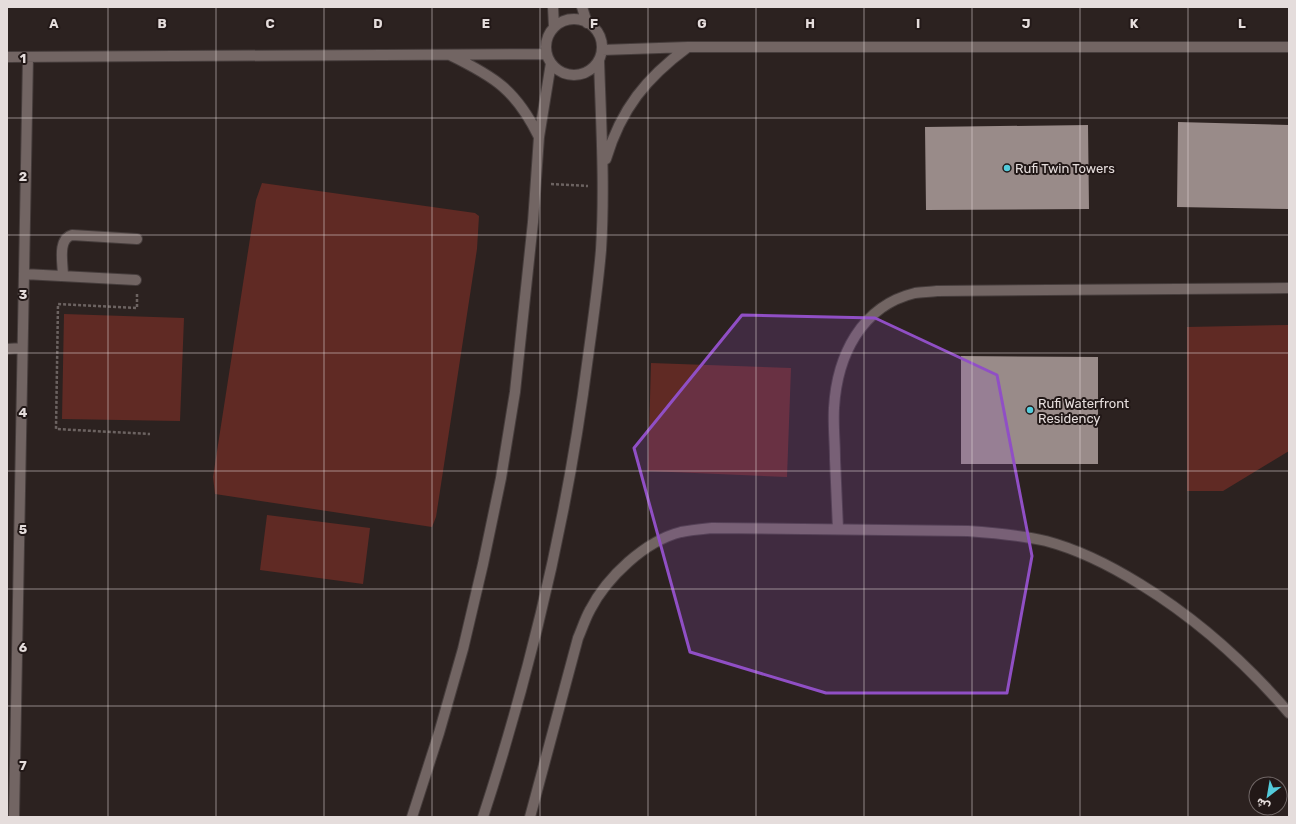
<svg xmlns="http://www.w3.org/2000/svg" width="1296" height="824" viewBox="0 0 1296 824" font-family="Rubik,Vazirmatn,sans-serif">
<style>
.green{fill:#602a24}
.building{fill:#998b89}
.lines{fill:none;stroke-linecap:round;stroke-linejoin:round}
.minor-casing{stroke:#463d3c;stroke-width:12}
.path{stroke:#6c6361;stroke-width:2.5;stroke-dasharray:3 2;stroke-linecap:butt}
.minor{stroke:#726563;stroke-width:10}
.marked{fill:#904fc5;fill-opacity:0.2;stroke:#904fc5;stroke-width:3;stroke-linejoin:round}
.grid{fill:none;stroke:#e5dddc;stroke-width:1;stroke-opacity:0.55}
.poi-dot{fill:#53cbdb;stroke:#221817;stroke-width:1.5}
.labels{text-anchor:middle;stroke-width:4;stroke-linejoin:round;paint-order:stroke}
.poi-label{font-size:13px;fill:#e5dddc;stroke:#221817;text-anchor:start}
.grid-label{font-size:13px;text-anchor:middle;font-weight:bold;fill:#e5dddc;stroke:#221817;stroke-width:4;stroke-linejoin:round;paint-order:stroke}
</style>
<rect width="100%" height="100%" fill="#2c2220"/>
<path class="green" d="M262 183 475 213 479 216 477 249 436 517 432 527 215 494 213 477 256 200Z
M64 314 184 318 180 421 62 419Z
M1289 325V451L1223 491H1187V327Z
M651 363 791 368 787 477 648 471Z
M267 515 370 528 363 584 260 570Z"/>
<path class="building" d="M1178 122 1289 125V209L1177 207Z
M1088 125 1089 209 926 210 925 127Z
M961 356 1098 357V464H961Z"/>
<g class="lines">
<g class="minor-casing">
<path id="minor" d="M553 7 554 27
M582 7 587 23
M546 47a28 28 0 1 1 56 0a28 28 0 1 1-56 0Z
M602 50 688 47H1289
M450 55C495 77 516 90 539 137
M7 57 547 54
M606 159C621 109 646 78 688 47
M24 274 136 280
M63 276C63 264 57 239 72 235L137 239
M7 349 22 348
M838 529C837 506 836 483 835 459 835 442 833 425 834 408 837 356 861 306 915 293 922 292 930 292 937 291L1289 288
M14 817 28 57
M412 817 439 733 463 649 483 564 501 478 515 392 533 222 539 137 551 63
M483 817C532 667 568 514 588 357 593 321 598 286 601 250 605 186 601 123 599 60
M530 817 578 638C582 629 585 619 590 610 607 577 645 541 681 532 691 530 702 529 712 528L968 531C995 533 1020 535 1046 541 1080 550 1111 566 1140 584 1197 619 1246 663 1289 713"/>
</g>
<path class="path" d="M551 184 588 186
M137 294V308L58 304 56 429 150 434"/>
<use href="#minor" class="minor"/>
</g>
<path class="marked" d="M742 315 875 318 997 375 1032 556 1007 693H826L690 652 634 448Z"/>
<path class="grid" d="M108 7V817M216 7V817M324 7V817M432 7V817M540 7V817M648 7V817M756 7V817M864 7V817M972 7V817M1080 7V817M1188 7V817M7 118H1289M7 235H1289M7 353H1289M7 471H1289M7 589H1289M7 706H1289"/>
<g class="poi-dot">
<circle cx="1007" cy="168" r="4"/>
<circle cx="1030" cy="410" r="4"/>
</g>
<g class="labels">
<g class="poi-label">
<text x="1015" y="173">Rufi Twin Towers</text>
<text x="1038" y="408">Rufi Waterfront<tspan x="1038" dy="15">Residency</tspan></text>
</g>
</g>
<g class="grid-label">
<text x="54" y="28">A</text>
<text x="162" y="28">B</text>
<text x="270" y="28">C</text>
<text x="378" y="28">D</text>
<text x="486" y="28">E</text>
<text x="594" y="28">F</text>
<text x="702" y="28">G</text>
<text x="810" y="28">H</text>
<text x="918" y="28">I</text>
<text x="1026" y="28">J</text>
<text x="1134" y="28">K</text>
<text x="1242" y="28">L</text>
<text x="23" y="63">1</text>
<text x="23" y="181">2</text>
<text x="23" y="299">3</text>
<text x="23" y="417">4</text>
<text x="23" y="534">5</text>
<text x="23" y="652">6</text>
<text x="23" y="770">7</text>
</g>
<rect width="1296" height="824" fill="none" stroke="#e5dddc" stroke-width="16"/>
<g transform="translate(1268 796) rotate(211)"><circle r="19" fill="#221817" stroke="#706766"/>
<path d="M0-3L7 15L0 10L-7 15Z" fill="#53cbdb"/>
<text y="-6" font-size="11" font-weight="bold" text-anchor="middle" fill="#e5dddc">ش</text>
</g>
</svg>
